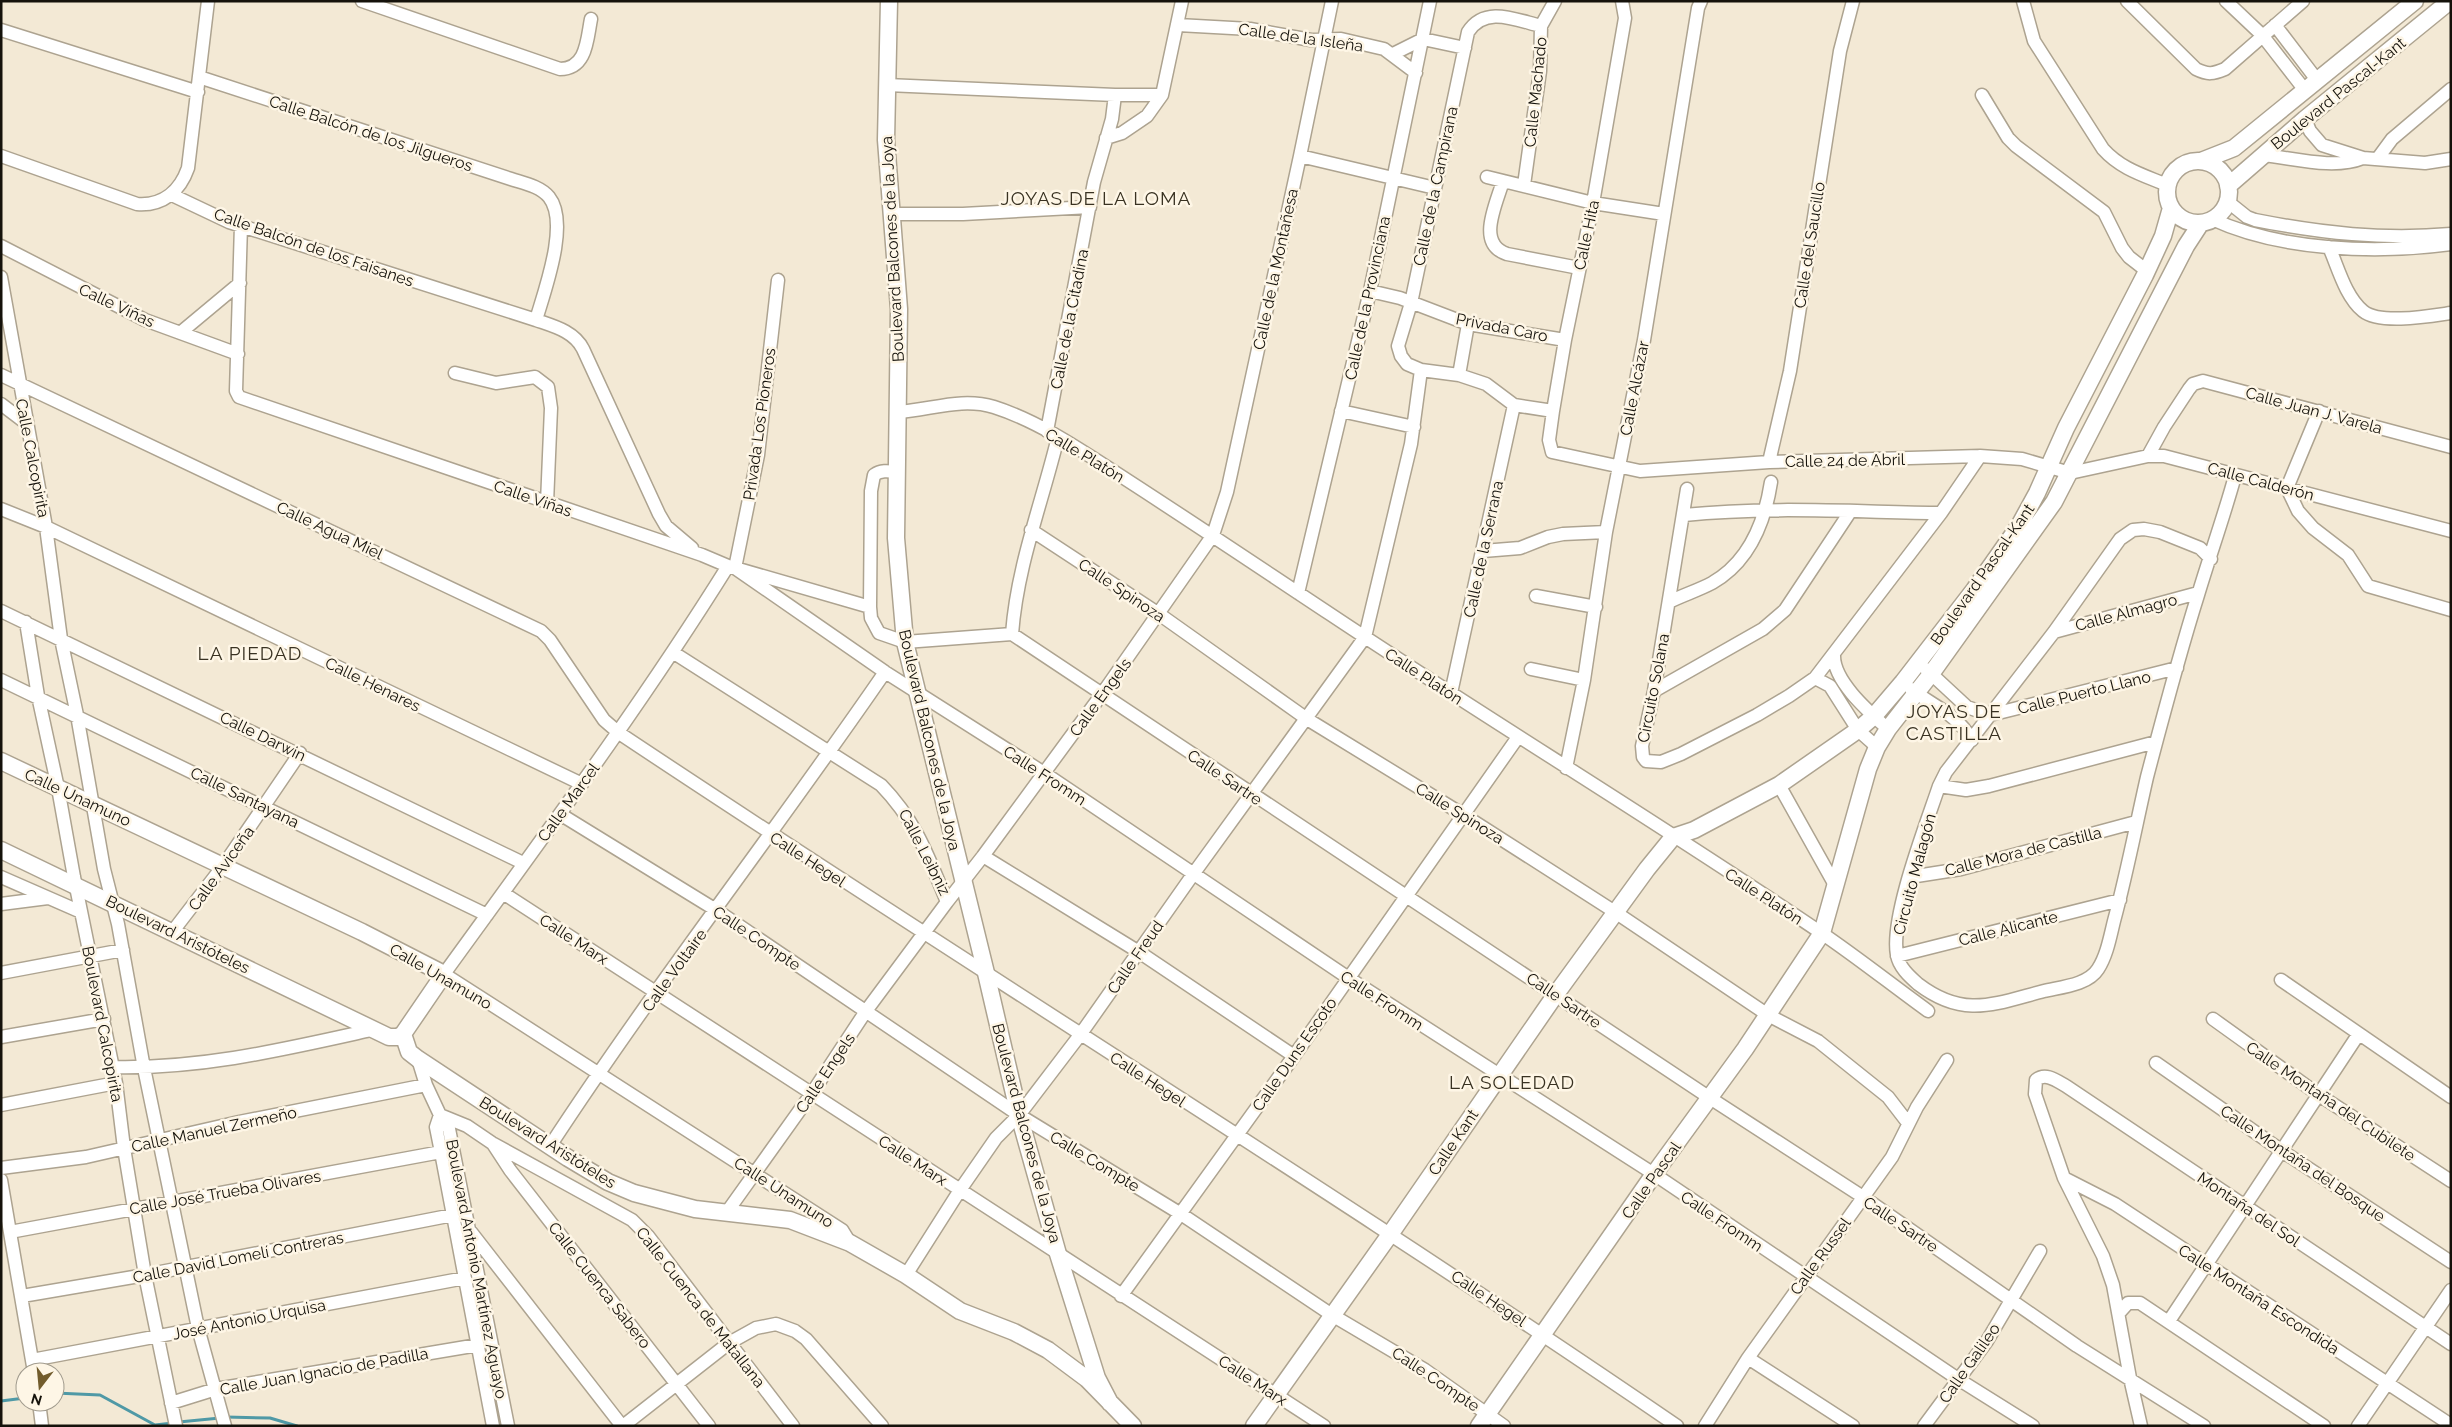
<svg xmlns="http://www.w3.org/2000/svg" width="2452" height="1427" viewBox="0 0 2452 1427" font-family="Raleway,sans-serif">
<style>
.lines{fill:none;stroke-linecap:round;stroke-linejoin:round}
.stream{stroke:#4f99a6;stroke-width:3}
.minor-casing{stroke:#ada390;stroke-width:15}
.tertiary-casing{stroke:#ada390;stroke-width:19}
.minor{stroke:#fff;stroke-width:12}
.tertiary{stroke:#fff;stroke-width:16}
.labels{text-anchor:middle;stroke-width:5;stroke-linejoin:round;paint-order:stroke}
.street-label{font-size:16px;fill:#15120b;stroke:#fef6e6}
.quarter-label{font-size:19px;letter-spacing:1px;fill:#393222;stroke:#fef6e6}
</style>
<rect width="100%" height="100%" fill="#f3e9d5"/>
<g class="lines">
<path class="stream" d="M55 1393 100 1395 155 1425 173 1423
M1 1401 25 1398
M226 1417 270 1418 297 1426
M179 1422 220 1418"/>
<g class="minor-casing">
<path id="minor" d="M362 1 560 69C587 69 587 39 591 19
M1622 1 1625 18 1593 203 1565 340 1553 411 1549 440 1552 452 1640 471 1769 462 1980 456 2022 459 2070 473 2148 456H2164L2451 531
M2023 1 2034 41 2103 149C2121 169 2143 175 2167 185
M2127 1 2196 69C2208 75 2213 74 2225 69L2303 1
M2226 1 2262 35 2304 89
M1178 25 1250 29 1311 40 1341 39 1384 49 1416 73
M2275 25 2317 80
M1541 26C1516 20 1485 5 1468 32L1411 303 1398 346 1401 356 1407 364 1421 370 1459 375 1486 384 1514 405 1553 411
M1 30 198 92
M1393 54 1423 39 1465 48
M199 77 511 179C523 183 540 186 549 197 570 223 544 292 536 320
M887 85 1115 95H1162
M1982 95 2008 138 2016 146 2104 212 2122 248 2129 257 2147 271
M2305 119 2310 131 2322 145 2363 158 2425 163 2451 159
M1106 138 1122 133 1147 116 1162 95 1182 1
M2263 155C2294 158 2333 170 2363 158
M1 156 137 204C163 206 180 191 188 168L208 1
M1300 156 1435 188
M2378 158 2392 139 2451 89
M1487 177 1593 203 1664 214
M1503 181C1496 205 1476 244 1507 254L1579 268
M1524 185 1540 71 1541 26 1555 1
M172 195 229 222 536 320C553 326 574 331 583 349L659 514 666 526 692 548
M2227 201 2247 217 2255 220C2321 233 2383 240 2451 234
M891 214H963L1090 207
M2212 219C2281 251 2376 254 2451 244
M241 225 236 391 239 397 702 555 728 566 870 607
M1 246 145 320 238 354
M2329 247C2338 267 2345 296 2363 311 2380 325 2430 316 2451 313
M1 277 46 527 61 639 77 715 104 869 118 924 144 1068 198 1328 225 1426
M778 280 758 455 735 568 885 672 1044 773 1347 977 1654 1174 1958 1379 2033 1426
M1370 291 1400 298 1468 324 1565 340
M180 333 240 283
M455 373 496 383 535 377 548 387 551 408 547 503
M1 375 541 631 550 640 604 720 619 733C970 967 1329 1188 1677 1426
M1459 375 1468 324
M1 404 26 423
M1341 411 1414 427
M2319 411 2287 488 2298 511 2313 528 2348 555 2368 586 2451 610
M898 412C931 410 961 397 994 407 1041 422 1085 453 1127 480 1195 524 1262 569 1330 614 1492 722 1659 823 1820 932 1857 957 1892 985 1928 1011
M1047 431 1094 182 1112 119 1115 95
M2148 456 2164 427 2189 389 2193 384 2203 381 2451 447
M1769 462 1790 371 1840 51 1853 1
M897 472C888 471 881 470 874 475L871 491 870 607 871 618 879 633 905 642 1012 634 1710 1098 1863 1197 2077 1346 2204 1426
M1687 489 1654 691 1642 746 1643 757 1646 761 1661 762 1681 754 1757 715 1789 696 1815 678 1941 513 1980 456
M1 509 46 527 582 784
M1684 515C1769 506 1856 512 1941 513
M1031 530 1159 614 1307 719 1462 814 1615 912 1768 1015 1818 1041 1888 1097 1908 1123
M1483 551 1520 548 1548 537 1563 534 1606 532
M2211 559 2200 548 2160 532 2144 529 2133 530 2120 539 2054 632 1946 772 1939 786C1926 825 1890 917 1897 955 1899 967 1909 976 1918 984 1964 1019 1994 1004 2044 991 2061 987 2088 985 2098 969 2107 955 2110 937 2114 921 2127 873 2136 825 2147 777 2163 716 2179 655 2198 595 2210 555 2224 516 2235 476
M728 566C640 707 541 840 444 974L842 1230 850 1243
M1298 593 1370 291 1430 1
M1536 596 1596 607
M1669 602C1683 595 1699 590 1712 583 1749 562 1765 521 1771 482
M1 611 523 863
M26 622 38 696 58 788 74 877 116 1083 124 1148 145 1275 176 1426
M2054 632 2198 593
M1012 634C1017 566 1042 503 1058 437
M674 653 881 785C916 821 928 856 947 902L983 856 1139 952 1294 1056
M1834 655C1833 681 1869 712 1888 729
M1531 669 1584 680
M1926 669 1967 707 1990 715 2177 668
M1815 678 1830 686 1858 730 1877 747
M1 680 487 915
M1911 689C1934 707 1956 713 1972 740
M1654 691 1763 629 1785 610 1850 512
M1451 693 1514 405
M1566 768 1584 680 1606 532 1644 340 1698 8 1701 1
M1779 785 1835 885
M1939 786 1966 790 1989 786 2156 742
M560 814 716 910 1019 1115 1181 1214 1332 1315 1425 1370 1504 1426
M983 856 1102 694 1213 535 1227 492 1300 156 1332 1
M1 877 81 912
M1910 877 1961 869 2136 822
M503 893 1324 1426
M1 904 48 898
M173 931 223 866 300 753
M1897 956 2120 900
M1 973 123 950
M2281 980 2451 1097
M2213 1019 2319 1095 2451 1181
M1 1037 104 1019
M418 1059 426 1085 440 1115 449 1129 508 1426
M2156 1063 2282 1151 2451 1262
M113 1067C201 1069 281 1050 367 1031
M1 1105 116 1083
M440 1115 467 1126 492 1143 632 1220 648 1236 793 1426
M440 1115 436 1127 441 1152 493 1426
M493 1144 510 1170 709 1426
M550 1146C656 984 775 832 885 672
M1 1168 86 1157 239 1122 426 1085
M2064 1178 2115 1204 2451 1425
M1 1180 34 1372
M727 1212 812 1093 866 1011 947 902
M10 1232 441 1152
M471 1232 622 1426
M906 1275 960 1190 996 1138 1019 1115 1080 1035 1194 873 1365 637 1411 444 1421 370
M22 1296 145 1275 453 1215
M1121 1296 1294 1056 1518 737
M2119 1313 2128 1303H2140L2324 1426
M2169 1321 2358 1035
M1748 1358 1853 1426
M32 1360 465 1278
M39 1402 42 1426
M171 1403 216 1389 478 1345
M623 1426 729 1343 756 1328 776 1324 795 1331 806 1339 882 1426
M1705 1426 1748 1358 1892 1157 1917 1107 1947 1060
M1924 1426 1987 1341 2040 1251
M2141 1426 2130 1378 2113 1285 2103 1256 2064 1178 2035 1094 2036 1080C2046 1072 2057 1081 2066 1086L2451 1344
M2358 1426 2451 1290"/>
</g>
<g class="tertiary-casing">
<path id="tertiary" d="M889 1 886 140 899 309 896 538 905 642 986 973 1019 1115 1058 1254 1097 1378 1110 1403
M2201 161 2234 148 2415 1
M2167 192a31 31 0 1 1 62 0a31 31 0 1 1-62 0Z
M2228 186 2305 119 2450 1
M1 761 362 932 444 974 403 1034 398 1037H389L1 850
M403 1034 409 1052 418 1059 568 1158 608 1182 634 1193 695 1209 790 1220 850 1243 906 1275 960 1311 1014 1332 1048 1350 1087 1379 1133 1426
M1254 1426 1391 1233 1556 994 1647 869 1673 837 1694 830 1779 785 1858 730 1874 716 1903 682 1974 590 2019 526 2037 493 2066 428 2145 275 2163 236 2171 208
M1479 1426 1654 1174 1745 1049 1822 933 1868 769 1877 747 1888 729 1931 674 2054 502 2186 246 2201 223"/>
</g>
<use href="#minor" class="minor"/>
<use href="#tertiary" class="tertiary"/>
</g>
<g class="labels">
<g class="street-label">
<text transform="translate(1301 37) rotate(8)" y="6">Calle de la Isleña</text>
<text transform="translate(1535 92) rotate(-84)" y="6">Calle Machado</text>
<text transform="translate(2338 93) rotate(-39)" y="6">Boulevard Pascal-Kant</text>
<text transform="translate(371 133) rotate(18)" y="6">Calle Balcón de los Jilgueros</text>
<text transform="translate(1435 186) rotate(-78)" y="6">Calle de la Campirana</text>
<text transform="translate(1586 235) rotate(-78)" y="6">Calle Hita</text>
<text transform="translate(1809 245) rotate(-81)" y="6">Calle del Saucillo</text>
<text transform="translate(314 247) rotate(19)" y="6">Calle Balcón de los Faisanes</text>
<text transform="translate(892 249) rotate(-93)" y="6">Boulevard Balcones de la Joya</text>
<text transform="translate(1275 269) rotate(-78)" y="6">Calle de la Montañesa</text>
<text transform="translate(1367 298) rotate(-78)" y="6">Calle de la Provinciana</text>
<text transform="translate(117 305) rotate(25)" y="6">Calle Viñas</text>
<text transform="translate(1069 319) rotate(-79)" y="6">Calle de la Citadina</text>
<text transform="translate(1502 327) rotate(11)" y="6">Privada Caro</text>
<text transform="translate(1634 388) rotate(-79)" y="6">Calle Alcázar</text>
<text transform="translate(2314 410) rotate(15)" y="6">Calle Juan J. Varela</text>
<text transform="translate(759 424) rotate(-82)" y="6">Privada Los Pioneros</text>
<text transform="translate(1085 455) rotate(31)" y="6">Calle Platón</text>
<text transform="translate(33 458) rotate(79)" y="6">Calle Calcopirita</text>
<text transform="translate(1845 460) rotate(-1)" y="6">Calle 24 de Abril</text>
<text transform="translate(2261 481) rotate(15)" y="6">Calle Calderón</text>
<text transform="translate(533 498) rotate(19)" y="6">Calle Viñas</text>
<text transform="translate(330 530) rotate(25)" y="6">Calle Agua Miel</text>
<text transform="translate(1483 549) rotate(-78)" y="6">Calle de la Serrana</text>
<text transform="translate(1982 574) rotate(-55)" y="6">Boulevard Pascal-Kant</text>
<text transform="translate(1122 590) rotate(34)" y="6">Calle Spinoza</text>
<text transform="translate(2126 612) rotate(-15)" y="6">Calle Almagro</text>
<text transform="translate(1424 676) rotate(33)" y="6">Calle Platón</text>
<text transform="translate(373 684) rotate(26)" y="6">Calle Henares</text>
<text transform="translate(1653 688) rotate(-79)" y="6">Circuito Solana</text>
<text transform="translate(2084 692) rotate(-14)" y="6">Calle Puerto Llano</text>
<text transform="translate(1100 697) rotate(-54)" y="6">Calle Engels</text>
<text transform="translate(263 736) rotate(26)" y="6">Calle Darwin</text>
<text transform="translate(930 740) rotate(77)" y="6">Boulevard Balcones de la Joya</text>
<text transform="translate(1045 775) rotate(33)" y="6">Calle Fromm</text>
<text transform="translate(1225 777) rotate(34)" y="6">Calle Sartre</text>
<text transform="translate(78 797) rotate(25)" y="6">Calle Unamuno</text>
<text transform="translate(245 797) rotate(26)" y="6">Calle Santayana</text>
<text transform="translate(568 802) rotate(-54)" y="6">Calle Marcel</text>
<text transform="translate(1460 813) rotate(32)" y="6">Calle Spinoza</text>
<text transform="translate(2023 851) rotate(-14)" y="6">Calle Mora de Castilla</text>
<text transform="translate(925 852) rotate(63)" y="6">Calle Leibniz</text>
<text transform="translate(808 859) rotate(33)" y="6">Calle Hegel</text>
<text transform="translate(221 868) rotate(-54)" y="6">Calle Aviceña</text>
<text transform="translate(1914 874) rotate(-75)" y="6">Circuito Malagón</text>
<text transform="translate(1764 896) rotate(33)" y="6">Calle Platón</text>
<text transform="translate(2008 928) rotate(-14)" y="6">Calle Alicante</text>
<text transform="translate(178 934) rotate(26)" y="6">Boulevard Aristóteles</text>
<text transform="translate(757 938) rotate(34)" y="6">Calle Compte</text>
<text transform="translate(574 939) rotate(33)" y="6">Calle Marx</text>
<text transform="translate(1135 957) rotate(-55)" y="6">Calle Freud</text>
<text transform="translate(674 970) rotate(-54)" y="6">Calle Voltaire</text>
<text transform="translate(441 976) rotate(30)" y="6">Calle Unamuno</text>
<text transform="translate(1382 1000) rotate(33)" y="6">Calle Fromm</text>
<text transform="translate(1564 1000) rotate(34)" y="6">Calle Sartre</text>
<text transform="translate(103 1024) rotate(79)" y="6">Boulevard Calcopirita</text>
<text transform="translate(1294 1054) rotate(-55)" y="6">Calle Duns Escoto</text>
<text transform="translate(825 1073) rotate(-56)" y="6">Calle Engels</text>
<text transform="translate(1148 1079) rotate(33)" y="6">Calle Hegel</text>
<text transform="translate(2331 1101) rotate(34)" y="6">Calle Montaña del Cubilete</text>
<text transform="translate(214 1129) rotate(-12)" y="6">Calle Manuel Zermeño</text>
<text transform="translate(1027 1133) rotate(75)" y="6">Boulevard Balcones de la Joya</text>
<text transform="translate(548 1142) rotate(32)" y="6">Boulevard Aristóteles</text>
<text transform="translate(1453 1142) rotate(-56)" y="6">Calle Kant</text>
<text transform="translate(913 1160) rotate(33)" y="6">Calle Marx</text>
<text transform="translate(1095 1161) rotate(31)" y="6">Calle Compte</text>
<text transform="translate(2303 1163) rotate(34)" y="6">Calle Montaña del Bosque</text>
<text transform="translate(1651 1180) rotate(-55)" y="6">Calle Pascal</text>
<text transform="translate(225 1192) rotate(-10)" y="6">Calle José Trueba Olivares</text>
<text transform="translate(784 1192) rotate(33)" y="6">Calle Unamuno</text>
<text transform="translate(2249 1209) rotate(34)" y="6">Montaña del Sol</text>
<text transform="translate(1722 1221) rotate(34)" y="6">Calle Fromm</text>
<text transform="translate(1901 1224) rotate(34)" y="6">Calle Sartre</text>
<text transform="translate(1820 1256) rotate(-54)" y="6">Calle Russel</text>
<text transform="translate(238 1257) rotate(-11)" y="6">Calle David Lomelí Contreras</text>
<text transform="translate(477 1269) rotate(79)" y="6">Boulevard Antonio Martínez Aguayo</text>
<text transform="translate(600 1285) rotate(52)" y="6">Calle Cuenca Sabero</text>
<text transform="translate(1489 1298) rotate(34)" y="6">Calle Hegel</text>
<text transform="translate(2259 1299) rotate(33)" y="6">Calle Montaña Escondida</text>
<text transform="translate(701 1307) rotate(52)" y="6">Calle Cuenca de Matallana</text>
<text transform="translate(249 1319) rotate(-11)" y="6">José Antonio Urquisa</text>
<text transform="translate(1969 1363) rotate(-55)" y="6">Calle Galileo</text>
<text transform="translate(324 1371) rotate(-10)" y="6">Calle Juan Ignacio de Padilla</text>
<text transform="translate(1436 1379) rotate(34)" y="6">Calle Compte</text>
<text transform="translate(1253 1380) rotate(33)" y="6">Calle Marx</text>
</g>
<g class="quarter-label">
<text x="1096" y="205">JOYAS DE LA LOMA</text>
<text x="250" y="660">LA PIEDAD</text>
<text x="1954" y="718">JOYAS DE<tspan x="1954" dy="22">CASTILLA</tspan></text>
<text x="1512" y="1089">LA SOLEDAD</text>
</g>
</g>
<rect width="2452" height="1427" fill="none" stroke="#15120b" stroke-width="5"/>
<g transform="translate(40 1387) rotate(196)"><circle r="24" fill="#fef6e6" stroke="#a19b8e"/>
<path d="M0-4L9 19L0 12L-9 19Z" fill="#725c2c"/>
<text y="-8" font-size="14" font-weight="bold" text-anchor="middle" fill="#15120b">N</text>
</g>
</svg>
